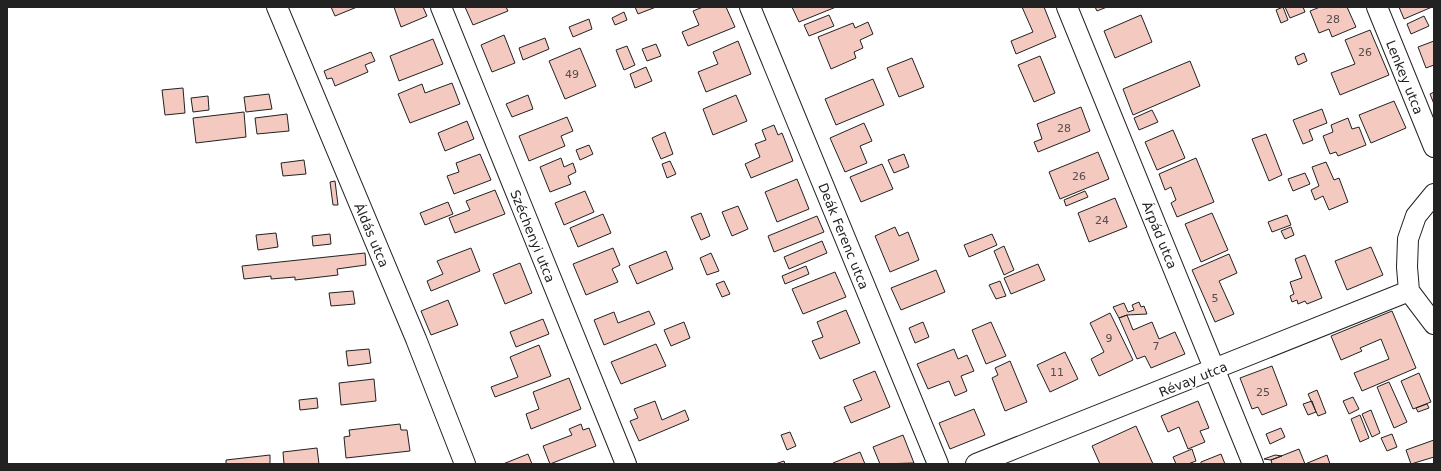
<svg xmlns="http://www.w3.org/2000/svg" width="1441" height="471" viewBox="0 0 1441 471" font-family="'DejaVu Sans',sans-serif">
<style>
.building{fill:#f3c9c0;stroke:#222}
.lines{fill:none;stroke-linecap:round;stroke-linejoin:round}
.minor-casing{stroke:#222;stroke-width:22}
.minor{stroke:#fff;stroke-width:20}
.labels{text-anchor:middle;stroke-width:3;stroke-linejoin:round;paint-order:stroke}
.number-label{font-size:11px;fill:#564c4a}
.street-label{font-size:13px;fill:#222;stroke:#fff}
</style>
<rect width="100%" height="100%" fill="#fff"/>
<path class="building" d="M331 7H357L335 16Z
M394 7H423L427 16 401 27Z
M465 7H506L508 11 473 25Z
M635 7H656L638 14Z
M703 7H726L735 27 688 46 682 32 699 25 693 11Z
M792 7H836L799 22Z
M1022 7H1044L1056 37 1016 54 1011 41 1033 32Z
M1095 7H1107L1097 11Z
M1283 7 1288 20 1281 23 1276 10Z
M1285 7H1303L1305 12 1290 18Z
M1320 7H1347L1356 27 1332 37 1329 29 1319 33 1310 11Z
M1399 7H1432L1404 19Z
M624 12 627 20 615 25 612 18Z
M829 15 834 26 809 36 804 25Z
M1141 15 1152 42 1115 58 1104 31Z
M1424 16 1429 26 1411 34 1407 24Z
M589 19 592 29 573 37 569 27Z
M868 22 873 34 860 40 863 48 854 52 856 58 831 69 818 37 853 23 855 28Z
M1370 30 1389 75 1340 95 1331 73 1355 64 1345 40Z
M504 35 515 63 492 72 481 45Z
M545 38 549 49 523 60 519 48Z
M433 39 443 64 399 81 390 56Z
M738 41 751 74 706 92 698 72 718 64 713 52Z
M1434 41V65L1426 68 1418 47Z
M656 44 661 56 647 61 642 49Z
M627 46 635 65 624 70 616 50Z
M580 48 596 86 565 99 549 61Z
M371 52 375 61 365 65 368 72 335 86 332 78 327 79 324 71Z
M1304 53 1307 61 1298 65 1295 57Z
M1040 56 1055 93 1034 102 1018 65Z
M912 58 924 87 899 97 887 68Z
M1190 61 1200 86 1133 115 1123 89Z
M646 67 652 81 635 88 630 74Z
M873 79 884 105 836 125 825 99Z
M452 83 460 104 410 123 398 94 422 84 425 93Z
M183 88 185 113 165 115 162 90Z
M1434 92V104L1430 94Z
M269 94 272 109 246 112 244 97Z
M528 95 533 109 512 117 506 104Z
M736 95 747 121 713 135 703 109Z
M208 96 209 110 193 112 191 98Z
M1394 101 1406 128 1371 143 1359 115Z
M1081 107 1090 131 1038 152 1034 142 1042 139 1037 124Z
M1322 109 1327 123 1309 130 1313 140 1303 144 1293 120Z
M1152 110 1158 122 1139 130 1134 118Z
M244 112 246 137 196 143 193 118Z
M287 114 289 131 257 134 255 118Z
M567 117 573 131 561 136 565 146 529 161 519 136Z
M1348 118 1352 129 1359 127 1366 145 1338 156 1336 152 1330 154 1323 136 1333 132 1331 125Z
M467 121 474 139 445 151 438 133Z
M864 123 872 141 860 146 867 163 845 172 830 138Z
M774 125 778 135 782 133 793 161 751 178 745 164 760 157 755 144 766 140 762 130Z
M1173 130 1185 158 1157 170 1145 142Z
M665 132 673 154 661 159 652 138Z
M1266 134 1282 175 1269 181 1252 139Z
M589 145 593 154 580 160 576 150Z
M1098 152 1109 179 1060 199 1049 172Z
M480 154 491 180 454 194 447 176 459 172 456 163Z
M904 154 909 167 894 173 888 160Z
M561 158 564 167 573 163 576 172 568 176 571 184 550 192 540 167Z
M1196 158 1214 202 1177 217 1171 203 1176 200 1171 187 1165 190 1159 174Z
M304 160 306 174 283 176 281 163Z
M670 161 676 174 667 178 662 164Z
M1326 162 1334 180 1339 178 1348 202 1329 210 1323 196 1315 200 1311 190 1319 186 1312 167Z
M882 164 893 189 861 202 850 177Z
M1305 173 1310 184 1293 191 1288 179Z
M797 179 809 209 777 222 765 192Z
M335 181 338 205H333L330 182Z
M495 190 505 214 455 233 449 218 470 210 466 201Z
M585 191 594 212 564 225 555 203Z
M1085 191 1088 197 1066 206 1064 200Z
M1115 198 1127 227 1089 242 1078 213Z
M448 202 453 214 425 225 420 213Z
M738 206 748 229 732 236 722 212Z
M701 213 710 236 701 240 691 217Z
M1212 213 1228 250 1201 262 1185 224Z
M603 214 611 233 578 247 570 228Z
M1287 215 1291 225 1272 232 1268 222Z
M817 216 824 232 774 252 768 236Z
M895 227 899 236 908 232 919 260 890 272 875 236Z
M1291 227 1294 235 1285 239 1281 231Z
M276 233 278 247 258 250 256 235Z
M330 234 331 244 313 246 312 236Z
M992 234 997 245 969 257 964 245Z
M822 241 827 253 789 269 784 257Z
M1004 246 1014 270 1004 275 994 251Z
M1371 247 1383 275 1347 290 1335 261Z
M471 248 480 271 431 291 427 281 443 274 437 261Z
M613 248 620 265 612 269 618 282 586 295 573 264Z
M666 251 673 269 637 284 629 266Z
M365 253 366 265 337 269 338 275 295 280V277L271 279V276L244 279 242 266Z
M711 253 719 271 707 275 700 258Z
M1229 254 1237 273 1219 281 1234 314 1215 322 1192 270Z
M1305 255 1322 298 1307 304 1305 301 1298 304 1297 300 1292 302 1290 296 1294 294 1290 282 1302 278 1295 259Z
M520 263 532 293 505 304 493 274Z
M1038 264 1045 280 1011 294 1004 278Z
M806 266 809 274 785 284 782 276Z
M936 270 945 292 901 310 891 288Z
M835 272 846 297 803 314 792 289Z
M724 281 730 294 722 297 716 284Z
M1000 281 1006 296 996 299 989 285Z
M353 291 355 304 331 306 329 293Z
M448 300 458 325 431 335 421 311Z
M1139 302 1141 307 1144 306 1147 314 1127 315 1119 318 1113 307 1124 303 1128 312 1134 310 1132 305Z
M846 310 860 343 820 359 812 341 823 337 817 322Z
M649 311 655 324 604 345 594 320 614 312 618 323Z
M1392 311 1416 368 1362 391 1354 373 1389 359 1381 339 1360 348 1362 351 1341 360 1331 336Z
M1110 313 1133 360 1099 376 1091 359 1104 352 1090 323Z
M1127 315 1133 330 1152 322 1159 339 1175 332 1185 354 1151 368 1145 356 1137 359 1119 318Z
M543 319 549 334 516 347 510 332Z
M684 322 690 338 671 346 664 330Z
M923 322 929 337 915 343 909 328Z
M991 322 1006 356 986 364 972 330Z
M656 344 666 366 621 384 611 362Z
M539 345 551 376 495 397 491 387 518 377 510 357Z
M369 349 371 363 348 366 346 351Z
M954 349 958 359 967 355 974 371 961 376 967 391 955 396 949 381 928 389 917 364Z
M1065 352 1078 379 1050 392 1037 365Z
M1010 361 1027 402 1005 411 992 378 998 375 995 368Z
M1272 366 1287 405 1262 415 1258 407 1252 409 1240 378Z
M875 371 890 407 851 423 844 407 862 400 853 380Z
M1419 373 1431 402 1413 409 1401 381Z
M569 378 581 409 531 429 526 414 539 409 533 392Z
M374 379 376 401 341 405 339 383Z
M1389 382 1407 422 1394 428 1377 387Z
M1317 390 1326 413 1318 416 1308 394Z
M1353 397 1359 409 1349 414 1343 401Z
M317 398 318 408 300 410 299 400Z
M655 401 662 420 685 410 689 420 639 441 630 421 638 418 634 409Z
M1198 401 1209 428 1200 431 1205 442 1188 449 1179 427 1168 432 1161 416Z
M1312 401 1316 412 1308 415 1303 404Z
M1427 404 1429 408 1418 412 1416 408Z
M974 409 985 435 950 449 939 423Z
M1371 410 1380 433 1372 437 1362 414Z
M1360 415 1369 438 1360 442 1351 419Z
M400 424 401 430H407L410 451 346 458 344 437 350 436 349 430Z
M581 424 583 430 589 428 596 446 550 464 543 446 572 435 569 429Z
M1136 426 1153 464H1100L1092 446Z
M1281 428 1285 437 1270 444 1266 434Z
M790 432 796 446 787 450 781 435Z
M1392 434 1397 447 1387 451 1381 438Z
M903 435 914 463 880 464 873 447Z
M1434 440V457L1411 464 1406 450Z
M317 448 319 464H284L283 452Z
M1192 449 1196 461 1188 464H1176L1173 457Z
M1299 449 1305 464 1327 455 1330 464H1272L1271 460Z
M860 452 865 464H834L833 463Z
M528 454 532 464H503Z
M1221 454 1225 464H1201V462Z
M270 455V464H226V460Z
M1275 455 1282 456 1271 460 1264 459Z
M784 461 785 464H775Z"/>
<g class="lines">
<g class="minor-casing">
<path id="minor" d="M277 7 416 339 465 464
M441 7 626 464
M750 7 938 464
M1067 7 1253 464
M1377 7 1434 147
M1434 194 1416 216 1408 239 1407 267 1409 291 1434 324
M976 464 1409 291"/>
</g>
<use href="#minor" class="minor"/>
</g>
<g class="labels">
<g class="number-label">
<text x="1333" y="23">28</text>
<text x="1365" y="56">26</text>
<text x="572" y="78">49</text>
<text x="1064" y="132">28</text>
<text x="1079" y="180">26</text>
<text x="1102" y="224">24</text>
<text x="1215" y="302">5</text>
<text x="1109" y="342">9</text>
<text x="1156" y="350">7</text>
<text x="1057" y="376">11</text>
<text x="1263" y="396">25</text>
</g>
<g class="street-label">
<text transform="translate(1405 77) rotate(68)" y="5">Lenkey utca</text>
<text transform="translate(372 235) rotate(67)" y="5">Áldás utca</text>
<text transform="translate(1160 235) rotate(68)" y="5">Árpád utca</text>
<text transform="translate(533 236) rotate(68)" y="5">Széchenyi utca</text>
<text transform="translate(844 236) rotate(68)" y="5">Deák Ferenc utca</text>
<text transform="translate(1193 379) rotate(-22)" y="5">Révay utca</text>
</g>
</g>
<rect width="1441" height="471" fill="none" stroke="#222222" stroke-width="16"/>
</svg>
